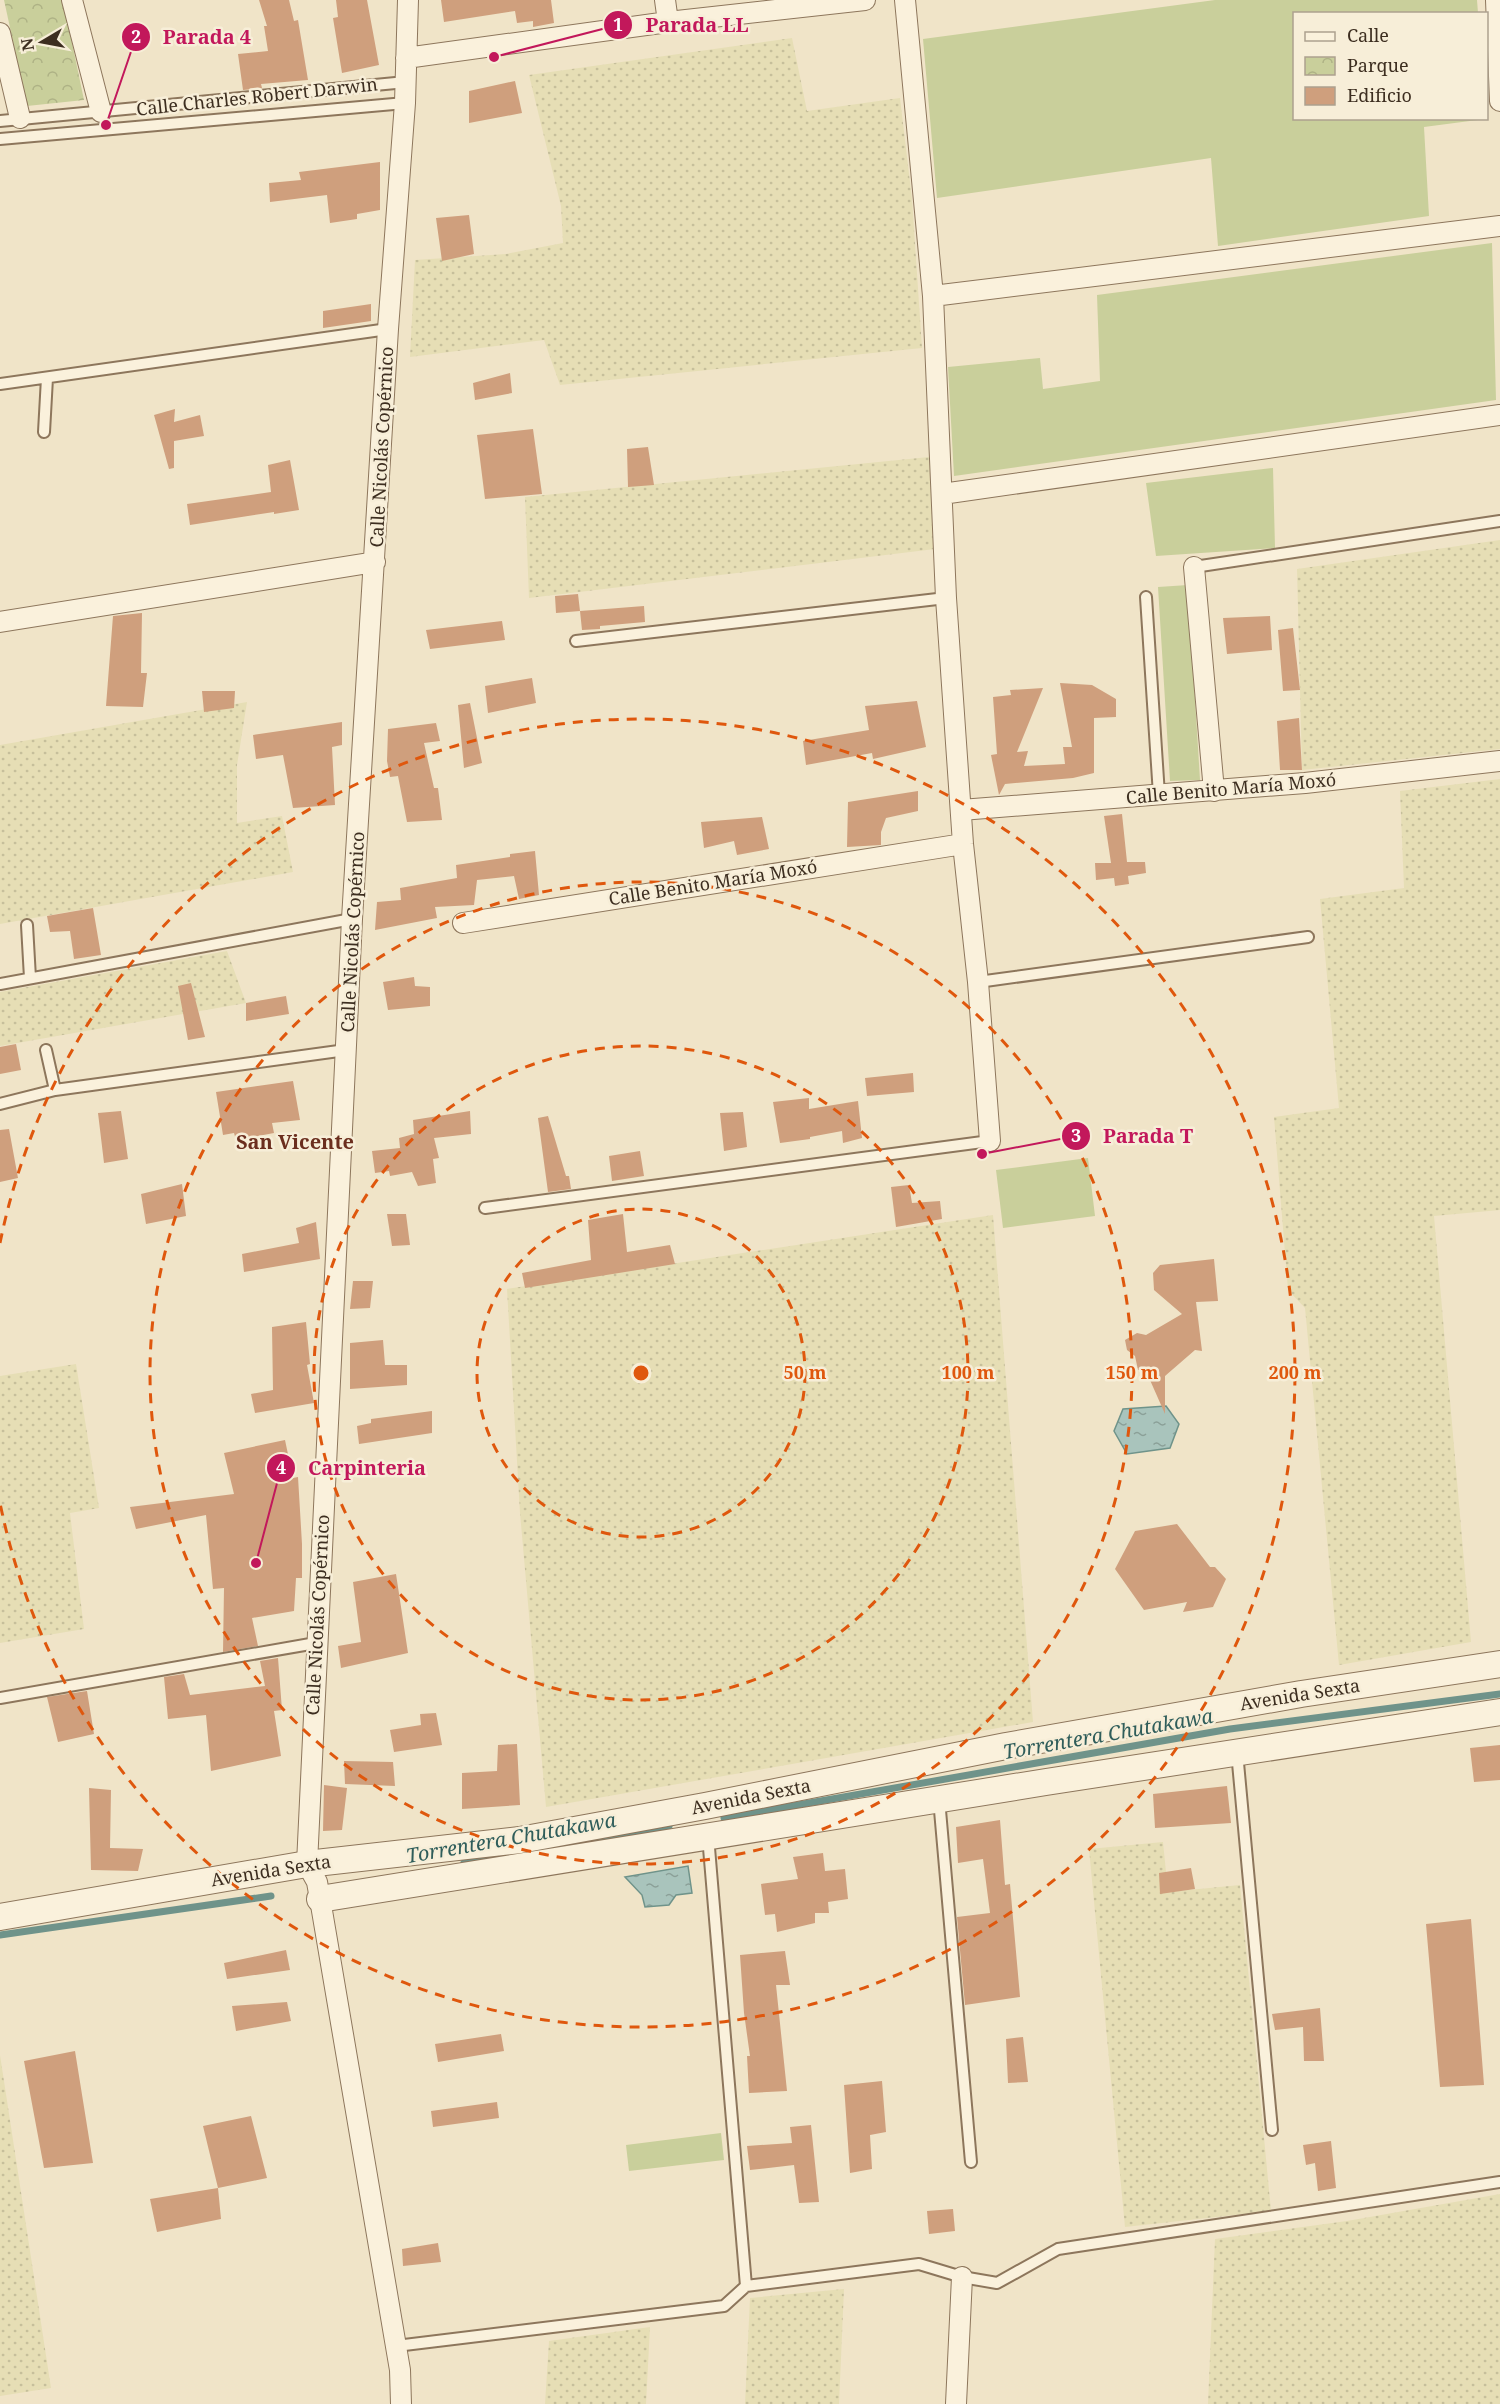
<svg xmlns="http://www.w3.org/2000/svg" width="1500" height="2404" viewBox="0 0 1500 2404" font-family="'Noto Serif',serif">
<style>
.farmland{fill:url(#farmland-dots)}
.grass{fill:#c9cf9b}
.park{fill:url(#park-crowns)}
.water{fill:url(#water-ripples);stroke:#6f938a;stroke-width:1.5}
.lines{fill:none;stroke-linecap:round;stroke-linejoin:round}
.stream{stroke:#6f938a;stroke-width:7}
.building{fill:#cf9f7d}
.service-casing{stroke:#8d765c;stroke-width:14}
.minor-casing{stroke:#8d765c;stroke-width:22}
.tertiary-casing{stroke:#8d765c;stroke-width:28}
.service{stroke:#faf1dc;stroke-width:10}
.minor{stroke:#faf1dc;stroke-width:20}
.tertiary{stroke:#faf1dc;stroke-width:26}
.ring{fill:none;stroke:#df570d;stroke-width:3;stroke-dasharray:10 8}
.labels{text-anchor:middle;stroke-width:5;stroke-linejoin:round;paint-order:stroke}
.street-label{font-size:18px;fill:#3d2e20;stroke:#f7eed8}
.neighbourhood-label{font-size:20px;font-weight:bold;fill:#6b2e1e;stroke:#f7eed8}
.water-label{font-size:20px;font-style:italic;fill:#2f5d5a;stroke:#f7eed8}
.centre{fill:#df570d;stroke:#f7eed8;stroke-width:3}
.ring-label{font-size:18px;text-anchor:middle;font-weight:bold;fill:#df570d;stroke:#f7eed8;stroke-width:5;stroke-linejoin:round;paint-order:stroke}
.leader{fill:none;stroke:#c2185b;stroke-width:2}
.callout-dot{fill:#c2185b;stroke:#f7eed8;stroke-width:2}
.mark-label{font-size:18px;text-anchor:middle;font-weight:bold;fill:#fff}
.callout-label{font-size:20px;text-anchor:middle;font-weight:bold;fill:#c2185b;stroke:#f7eed8;stroke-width:5;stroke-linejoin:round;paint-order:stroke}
</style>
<defs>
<pattern id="farmland-dots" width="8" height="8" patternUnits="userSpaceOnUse" patternTransform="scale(1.5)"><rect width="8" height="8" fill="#e6deb5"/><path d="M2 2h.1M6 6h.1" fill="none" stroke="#c6bf9b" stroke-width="1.8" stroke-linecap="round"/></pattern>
<pattern id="park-crowns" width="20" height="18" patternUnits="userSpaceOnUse" patternTransform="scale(1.5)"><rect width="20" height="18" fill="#c9cf9b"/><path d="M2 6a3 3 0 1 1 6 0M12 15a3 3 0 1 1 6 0" fill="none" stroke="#aeb285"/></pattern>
<pattern id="water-ripples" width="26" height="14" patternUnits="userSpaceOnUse" patternTransform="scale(1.5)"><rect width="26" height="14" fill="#a9c4bc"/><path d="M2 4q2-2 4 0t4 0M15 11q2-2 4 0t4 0" fill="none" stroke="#8ba098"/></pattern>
</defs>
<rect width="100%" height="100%" fill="#f0e4c8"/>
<path class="farmland" d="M792 38 807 111 900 98 912 199 922 348 560 385 544 340 410 357 415 260 506 254 563 243 561 206 529 75Z
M929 457 935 549 529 598 525 497Z
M1500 540V749L1302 770 1297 569Z
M247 702 237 765V823L282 816 293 872 0 924V745Z
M1500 779V1210L1434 1216 1471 1642 1339 1665 1305 1308 1288 1290 1274 1117 1339 1108 1320 899 1404 888 1400 791Z
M227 951 246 1003 0 1046V992Z
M993 1215 1033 1722 546 1807 520 1513 507 1289Z
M76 1364 99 1508 70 1513 84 1629 0 1643V1376Z
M1163 1842 1168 1892 1240 1885 1271 2211 1125 2227 1089 1849Z
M0 2055 51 2388 0 2396Z
M1500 2194V2404H1208L1215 2239 1347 2221Z
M844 2289 839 2404H745L750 2298Z
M650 2327 646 2404H545L549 2341Z"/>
<path class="grass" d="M1215 0H1477L1478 13 1294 14V118L1485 119 1424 127 1429 216 1218 246 1211 158 937 198 923 39Z
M1492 243 1496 400 954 476 948 367 1040 358 1043 389 1100 381 1097 295Z
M1273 468 1275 548 1156 556 1146 483Z
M1188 585 1200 780 1170 781 1158 587Z
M1088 1158 1095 1216 1003 1228 996 1170Z
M721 2133 724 2160 629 2171 626 2145Z"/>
<path class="park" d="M4 0H63L84 100 27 106Z"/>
<path class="water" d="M1166 1406 1179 1424 1170 1448 1127 1454 1114 1431 1123 1409Z
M688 1866 692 1893 676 1895 669 1905 645 1907 642 1895 625 1877Z"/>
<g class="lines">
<path class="stream" d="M724 1818 1230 1729 1500 1694
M464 1863 669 1826
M0 1935 271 1896"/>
</g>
<path class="building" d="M259 0H289L294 21 298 20 308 80 261 84 262 88 243 90 238 54 268 51 264 26H267Z
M336 0H367L379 65 342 73 333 18 338 17Z
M441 0H551L554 23 533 27V21L517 23 515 11 444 22Z
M515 81 522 113 469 123V91Z
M380 162V210L357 214V219L330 223 327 195 270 202 269 183 301 180 299 172Z
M469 215 474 254 442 261 436 218Z
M371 304V321L323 328V311Z
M510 373 512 393 475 400 473 383Z
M175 409 174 422 200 415 204 436 174 441V468L169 469 154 415Z
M533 429 542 494 485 499 477 435Z
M648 447 654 485 628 487 627 449Z
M290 460 299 510 274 514V512L190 525 187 504 271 492 268 465Z
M578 594 580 611 556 613 555 596Z
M644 606 645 622 600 626V629L582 630 580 611Z
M142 613 141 673H147L143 707 106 706 113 616Z
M1270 616 1272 650 1227 654 1223 618Z
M502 621 505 640 430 649 426 630Z
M1293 628 1300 690 1283 691 1278 630Z
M532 678 536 703 488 713 485 686Z
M1060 683 1092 685 1116 699V717L1094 718V773L1073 778 1005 784 999 795 991 755 997 754 993 697 1011 695 1010 690 1043 688 1017 752 1028 751 1024 766 1065 764 1063 747H1072Z
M202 691H235L234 708 204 712Z
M917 701 926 747 873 759 872 753 806 765 803 741 869 730 865 706Z
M470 703 482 763 464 768 458 705Z
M1299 718 1302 770H1280L1277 721Z
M342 722V745L332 747 335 805 293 808 283 755 256 759 253 735Z
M436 723 440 741 424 743 434 788H438L442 820 407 822 398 776 390 777 387 761 388 729Z
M918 791V811L886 818 881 832V845L847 847 848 802Z
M1122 814 1127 862H1145L1146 873 1128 876 1129 884 1115 886 1114 878 1096 880 1095 863H1111L1104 816Z
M762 817 769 849 737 855 734 841 704 848 701 822Z
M535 851 539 895 519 899 514 876 477 880 474 905 435 907 437 918 375 930 377 902 401 900 400 888 457 878 456 865 510 857V854Z
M93 908 101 955 74 959 70 931 50 932 47 916Z
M414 977 415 986 430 987V1006L388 1010 383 982Z
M191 983 205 1037 188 1040 178 986Z
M286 996 289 1014 246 1021V1003Z
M16 1044 21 1070 0 1074V1047Z
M913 1073 914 1092 867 1096 865 1078Z
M293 1081 300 1120 272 1123 274 1133 236 1140 234 1133 223 1135 216 1092Z
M809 1098V1109L858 1101 862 1138 843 1143 842 1131 810 1137V1139L780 1143 773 1102Z
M121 1111 128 1159 104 1163 98 1113Z
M470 1111 471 1134 434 1138 439 1158 433 1159 436 1183 418 1186 412 1172 390 1176 389 1171 375 1173 372 1151 400 1148 399 1138 414 1134 413 1120Z
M743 1112 747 1147 724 1151 720 1113Z
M548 1116 566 1176H569L571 1189 548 1192 538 1118Z
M9 1129 18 1178 0 1182V1130Z
M640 1151 644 1176 612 1181 609 1156Z
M182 1184 186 1216 146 1224 141 1194Z
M909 1185 912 1203 940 1201 942 1219 896 1227 891 1187Z
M387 1214H406L410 1245 392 1246Z
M623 1214 627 1252 670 1245 675 1264 525 1288 522 1273 591 1260 588 1220Z
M316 1222 320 1259 244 1272 242 1254 299 1243 296 1228Z
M1214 1259 1218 1301 1196 1302 1202 1351 1195 1350 1165 1376V1414L1146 1371 1138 1370 1135 1356 1127 1350 1125 1340 1137 1333 1146 1335 1182 1314 1154 1290 1153 1273 1160 1265Z
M353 1281H373L370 1308 350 1309Z
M306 1322 310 1364 307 1365 314 1403 255 1413 251 1394 273 1390 272 1327Z
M383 1340 385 1365H407V1385L350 1389V1343Z
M432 1411V1433L359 1444 357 1426 371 1423V1419Z
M285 1440 293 1478 298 1477 302 1544V1578H296L294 1611 252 1618 258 1646 223 1652 224 1588 213 1589 206 1515 136 1529 130 1507 234 1494 224 1453Z
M1177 1524 1210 1567H1215L1226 1579 1213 1607 1183 1612 1187 1602 1144 1610 1115 1569 1135 1531Z
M396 1574 408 1653 341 1668 338 1646 361 1642 353 1582Z
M278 1658 282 1710 274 1711 281 1756 211 1771 206 1715 168 1719 164 1677 184 1674 190 1695 265 1686 260 1661Z
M87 1691 94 1734 58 1742 47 1697Z
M436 1713 442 1745 394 1752 390 1730 421 1725 420 1714Z
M517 1744 520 1805 462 1809V1773L497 1771 498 1745Z
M1500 1745V1780L1474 1782 1470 1748Z
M344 1761 393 1762 395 1786 345 1784Z
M324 1785 347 1788 342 1830 323 1831Z
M1227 1786 1231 1823 1155 1828 1153 1794Z
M89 1788 111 1790 110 1848 143 1849 138 1871 91 1870Z
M1000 1820 1005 1885 1010 1884 1020 1997 965 2005 957 1917 990 1913 983 1859 958 1863 956 1827Z
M823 1853 825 1871 845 1869 848 1899 828 1902 829 1913H815V1923L777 1932 775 1914 765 1915 761 1884 798 1879 793 1857Z
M1191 1868 1195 1889 1160 1894 1159 1873Z
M1471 1919 1484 2085 1440 2087 1426 1924Z
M286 1950 290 1970 227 1979 224 1963Z
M785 1951 790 1985H776L787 2091 749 2093 747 2056H750L744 2013 740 1955Z
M287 2002 291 2021 236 2031 232 2006Z
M1320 2008 1324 2061H1304L1303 2027 1275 2030 1272 2014Z
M501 2034 504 2051 438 2062 435 2044Z
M1023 2037 1028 2082 1008 2083 1006 2039Z
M75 2051 93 2163 44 2168 24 2061Z
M882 2081 886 2132 870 2135 872 2169 850 2173 844 2085Z
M497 2102 499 2118 433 2127 431 2111Z
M251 2116 267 2178 218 2188 203 2126Z
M811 2125 819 2202 799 2203 794 2165 750 2170 747 2146 792 2143 790 2127Z
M1331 2141 1336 2188 1318 2191 1315 2163 1306 2165 1303 2145Z
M218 2188 221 2219 157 2232 150 2199Z
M953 2209 955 2231 929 2234 927 2211Z
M438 2243 441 2262 403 2266 402 2249Z"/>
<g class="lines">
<g class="service-casing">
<path id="service" d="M0 121 406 82
M0 139 405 103
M0 384 388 329
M44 432 47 378
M1194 567 1500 521
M1146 597 1159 795
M576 641 946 598
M27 925 30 978
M978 982 1308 937
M0 984 352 919
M46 1050 55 1090
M0 1104 55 1090 346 1050
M485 1208 990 1141
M0 1698 316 1643
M1237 1752 1272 2130
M939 1799 971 2162
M708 1836 746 2286
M396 2346 724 2306 746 2286 919 2264 962 2277 997 2283 1058 2249 1500 2182"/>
</g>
<g class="minor-casing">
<path id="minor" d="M72 0 101 112
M665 0 668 22
M905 0 933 296 946 598 963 844 978 982 990 1141
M1496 0 1500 101
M0 33 20 118
M406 58 668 22 865 0
M933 296 1500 226
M942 494 1500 415
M1194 567 1214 791
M0 622 375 562
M961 810 1305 783 1500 761
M463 923 963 844
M401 2404 400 2370 320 1899 317 1882 307 1864 352 919 388 329 405 103 408 0
M956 2404 962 2277"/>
</g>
<g class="tertiary-casing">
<path id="tertiary" d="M320 1899 1046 1782 1500 1712
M0 1917 307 1864 520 1840 705 1806 1006 1746 1301 1694 1500 1664"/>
</g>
<use href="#service" class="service"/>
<use href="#minor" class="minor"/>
<use href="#tertiary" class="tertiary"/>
</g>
<g class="ring">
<circle cx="641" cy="1373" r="164"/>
<circle cx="641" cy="1373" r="327"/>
<circle cx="641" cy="1373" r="491"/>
<path d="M0 1243A654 654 0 1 1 0 1503"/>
</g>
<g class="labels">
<g class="street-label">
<text transform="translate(257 97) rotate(-6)" y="6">Calle Charles Robert Darwin</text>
<text transform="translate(382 447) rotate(-87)" y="6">Calle Nicolás Copérnico</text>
<text transform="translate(1231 789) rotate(-5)" y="6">Calle Benito María Moxó</text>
<text transform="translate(713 883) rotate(-9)" y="6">Calle Benito María Moxó</text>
<text transform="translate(353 932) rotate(-87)" y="6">Calle Nicolás Copérnico</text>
<text transform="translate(318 1615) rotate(-87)" y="6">Calle Nicolás Copérnico</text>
<text transform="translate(1300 1695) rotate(-9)" y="6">Avenida Sexta</text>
<text transform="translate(751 1797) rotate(-11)" y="6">Avenida Sexta</text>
<text transform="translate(271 1871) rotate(-9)" y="6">Avenida Sexta</text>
</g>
<g class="neighbourhood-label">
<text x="295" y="1149">San Vicente</text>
</g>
<g class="water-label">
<text transform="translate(1108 1734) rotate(-10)" y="7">Torrentera Chutakawa</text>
<text transform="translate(511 1838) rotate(-10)" y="7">Torrentera Chutakawa</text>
</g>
</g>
<circle cx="641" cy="1373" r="9" class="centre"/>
<g class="ring-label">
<text x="805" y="1379">50 m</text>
<text x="968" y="1379">100 m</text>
<text x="1132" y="1379">150 m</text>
<text x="1295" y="1379">200 m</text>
</g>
<path class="leader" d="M494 57L618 25M106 125L136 37M982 1154L1076 1136M256 1563L281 1468"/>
<g class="callout-dot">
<circle cx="494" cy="57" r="6"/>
<circle cx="106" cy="125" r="6"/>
<circle cx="982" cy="1154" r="6"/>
<circle cx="256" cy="1563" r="6"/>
<circle cx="618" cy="25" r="15"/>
<circle cx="136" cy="37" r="15"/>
<circle cx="1076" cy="1136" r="15"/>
<circle cx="281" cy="1468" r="15"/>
</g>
<g class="mark-label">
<text x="618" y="31">1</text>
<text x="136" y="43">2</text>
<text x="1076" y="1142">3</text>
<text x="281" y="1474">4</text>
</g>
<g class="callout-label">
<text x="697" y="32">Parada LL</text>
<text x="207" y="44">Parada 4</text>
<text x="1148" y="1143">Parada T</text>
<text x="367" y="1475">Carpinteria</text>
</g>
<rect x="1293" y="12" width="195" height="108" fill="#f7eed8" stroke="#ada18e" stroke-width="1.5"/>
<rect x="1305" y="32" width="30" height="9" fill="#faf1dc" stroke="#ada18e" stroke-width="1.5"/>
<text x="1347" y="42" font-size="18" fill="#3d2e20">Calle</text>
<rect x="1305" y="57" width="30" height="18" fill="url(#park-crowns)" stroke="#ada18e" stroke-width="1.5"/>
<text x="1347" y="72" font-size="18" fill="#3d2e20">Parque</text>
<rect x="1305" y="87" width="30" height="18" fill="#cf9f7d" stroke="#ada18e" stroke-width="1.5"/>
<text x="1347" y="102" font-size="18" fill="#3d2e20">Edificio</text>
<g transform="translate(42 42) rotate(260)" stroke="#f7eed8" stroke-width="4.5" paint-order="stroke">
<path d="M0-4.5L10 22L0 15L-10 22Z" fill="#3d2e20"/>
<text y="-9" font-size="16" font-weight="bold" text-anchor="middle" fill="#3d2e20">N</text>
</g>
</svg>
